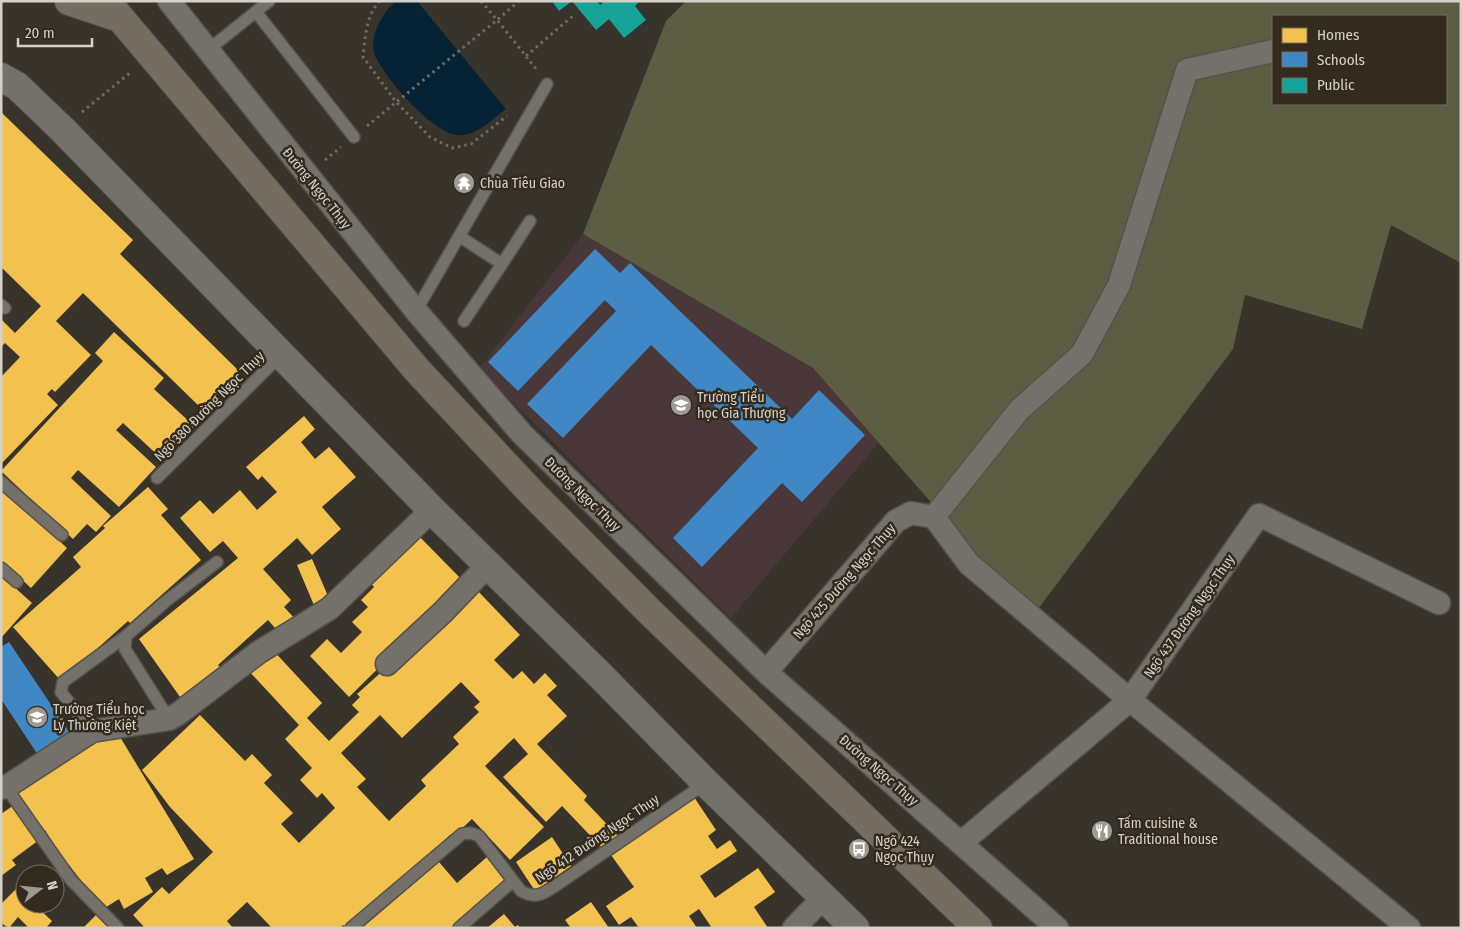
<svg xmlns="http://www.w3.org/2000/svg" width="1462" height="929" viewBox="0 0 1462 929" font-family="'Fira Sans Condensed',sans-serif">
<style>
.education{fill:#4a3739}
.green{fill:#5b5e42;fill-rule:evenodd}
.water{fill:#052334}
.homes{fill:#f2c14e;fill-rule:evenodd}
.schools{fill:#3f88c5}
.public{fill:#17a398}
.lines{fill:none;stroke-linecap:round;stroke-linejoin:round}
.lane-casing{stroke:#56524b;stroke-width:14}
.street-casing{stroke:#56524b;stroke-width:25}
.secondary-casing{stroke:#56524b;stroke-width:30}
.primary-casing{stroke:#56524b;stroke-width:30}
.path{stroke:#6f6b65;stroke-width:3;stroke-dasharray:2.5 4;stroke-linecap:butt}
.lane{stroke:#74706a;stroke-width:11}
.street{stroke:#74706a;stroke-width:22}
.secondary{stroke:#74706a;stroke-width:28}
.primary{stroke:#756d5f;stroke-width:28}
.labels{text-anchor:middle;stroke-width:5;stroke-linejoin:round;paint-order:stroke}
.poi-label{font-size:14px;fill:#d5d1c8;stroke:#332b1d;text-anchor:start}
.street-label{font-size:14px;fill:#d5d1c8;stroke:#332b1d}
</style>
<rect width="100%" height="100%" fill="#38342b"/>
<path class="education" d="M583 234 813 368 880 441 731 618 479 369Z"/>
<path class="green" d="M686 1H1461V263L1391 225 1362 329 1245 295 1233 349 1032 617 813 368 583 234 666 21ZM1273 16H1446V104H1273Z"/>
<path class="water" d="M396 1H417L506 109C494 118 480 132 465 135 438 142 384 77 375 55 368 37 383 12 396 1Z"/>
<path class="homes" d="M1 112 133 240 120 254 240 372 203 410 83 293 56 321 91 355 55 392 52 389 47 394 58 405 1 464V377L20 357 5 343 1 347V319L15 333 41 306 1 267Z
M114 332 164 378 154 389 194 426 163 460 123 423 116 430 156 467 119 507 78 470 71 478 111 516 96 532 87 524 73 539 1 471 103 361 95 353Z
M304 416 315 429 301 442 315 459 329 447 356 477 322 507 341 529 312 555 297 538 263 569 291 600 284 607 298 622 282 636 268 620 218 665 223 671 185 704 139 639 238 558 223 541 210 552 180 518 200 500 213 514 240 490 257 510 277 492 262 476 258 480 246 467Z
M1 487 67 548 31 588 1 560Z
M148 487 168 509 161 515 201 560 130 623 128 621 61 681 13 627 81 567 73 557 105 528 103 526Z
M418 535 465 583 349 697 310 656 327 639 341 653 362 632 352 622 368 607 361 600 374 587 370 582Z
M312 559 331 603 316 610 297 565Z
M1 575 32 603 1 638Z
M475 588 520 635 494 660 513 679 522 671 534 684 545 673 557 686 547 695 567 716 537 744 587 796 584 800 618 836 604 850 562 806 546 822 503 777 528 754 514 738 485 766 544 827 510 860 472 819 452 838 450 835 398 886 395 883 349 928H346L343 925 340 928H272L247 902 227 921 233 928H145L133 915 162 887 169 894 213 852 170 807 142 770 200 715 245 761 252 754 272 775 264 783 293 813 281 824 299 843 335 808 322 793 317 798 300 780 312 768 285 739 299 725 247 669 270 647 322 703 307 718 329 741 359 712 352 705 360 697 357 694ZM461 682 480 702 474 707 479 712 453 737 459 744 421 780 426 786 389 821 357 787 366 779 341 753 380 715 402 738Z
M117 732 194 859 167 875 162 868 145 878 153 892 124 909 119 899 103 909 69 865 67 866 45 830 40 834 14 792 89 736Z
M694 797 716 830 708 836 717 849 730 840 737 851 700 876 715 898 758 868 775 892 754 907 768 928H712L699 909 689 916 697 928H639L631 917 619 925 606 906 634 887 611 855Z
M14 805 39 840 12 860 16 865 1 876V814Z
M552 837 571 866 535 891 516 862Z
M487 857 508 882 455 928H362L439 862 457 883Z
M17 888 25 896V904H34L52 921 46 928H29L18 917 9 928 1 923V904Z
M591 902 609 928H571L565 920Z
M99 912 116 928H83Z
M504 914 515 927 518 925 520 928H487Z"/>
<path class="schools" d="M595 249 620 273 630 263 792 419 819 390 865 435 802 502 782 483 702 567 673 538 758 448 651 345 563 438 527 404 616 311 605 300 518 391 488 362Z
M9 642 72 736 40 758 1 699V647Z"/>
<path class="public" d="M552 1H572L559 11Z
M572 1H597L600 5 605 1H640L635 6 646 20 624 38 609 19 596 30Z"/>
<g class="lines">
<g class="lane-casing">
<path id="lane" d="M256 12 354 137
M208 50 269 1
M459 236 502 264 464 321
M502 264 530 221
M1 305 5 308
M416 311 547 84
M157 478 281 355
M1 482 62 535
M1 568 17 582
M169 719 125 649 126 636 165 602 217 562
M92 731 61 692 63 682 126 636
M6 787 71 880 118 928
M351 928 462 834 471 833 479 836 521 891C537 900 544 893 558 884L706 783
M459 928 513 881"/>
</g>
<g class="street-casing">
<path id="street" d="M169 1 416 311 522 434 766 672 1057 928
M934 517 969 564 1130 700 1409 928
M934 517 1019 410 1082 354 1119 285 1187 70 1273 51
M387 664 442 613 488 565
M766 672 896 521 911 513 934 517
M1 788 6 787 92 731 169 719 178 714 259 652 329 609 432 510
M962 842 1130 700 1259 515 1439 603
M794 928 824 897"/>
</g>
<g class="secondary-casing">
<path id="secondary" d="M1 77 17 86 62 129 432 510 601 676 706 783 855 928"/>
</g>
<g class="primary-casing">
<path id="primary" d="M69 1 120 18
M106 1 417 370 531 492 650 612 978 928"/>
</g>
<path class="path" d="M380 1C366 14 365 39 363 57L396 102 430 137 452 148 471 144 507 116
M481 1 497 20 519 1
M526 56 575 14
M82 112 131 72
M367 126 497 20 537 70
M325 160 341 147"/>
<use href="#lane" class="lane"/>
<use href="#street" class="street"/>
<use href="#secondary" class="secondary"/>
<use href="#primary" class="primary"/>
</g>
<defs>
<g id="temple-disc" transform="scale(1.125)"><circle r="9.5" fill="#9e9a91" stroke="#332b1d"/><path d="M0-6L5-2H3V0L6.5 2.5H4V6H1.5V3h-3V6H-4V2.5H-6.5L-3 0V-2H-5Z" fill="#fff"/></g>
<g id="school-disc" transform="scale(1.125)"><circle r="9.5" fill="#9e9a91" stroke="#332b1d"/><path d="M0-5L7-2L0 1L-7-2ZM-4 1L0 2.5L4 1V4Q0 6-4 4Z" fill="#fff"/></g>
<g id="restaurant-disc" transform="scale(1.125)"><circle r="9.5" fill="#9e9a91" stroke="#332b1d"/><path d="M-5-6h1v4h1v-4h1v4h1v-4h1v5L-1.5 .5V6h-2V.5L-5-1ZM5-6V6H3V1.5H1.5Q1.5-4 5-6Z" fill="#fff"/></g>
<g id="bus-disc" transform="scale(1.125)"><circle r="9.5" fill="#9e9a91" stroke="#332b1d"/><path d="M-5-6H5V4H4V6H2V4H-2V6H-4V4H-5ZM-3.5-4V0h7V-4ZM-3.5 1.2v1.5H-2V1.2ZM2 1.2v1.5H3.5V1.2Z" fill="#fff"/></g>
</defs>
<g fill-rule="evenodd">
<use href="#temple-disc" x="464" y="183"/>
<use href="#school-disc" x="681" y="405"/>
<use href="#school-disc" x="37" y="717"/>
<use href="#restaurant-disc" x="1102" y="831"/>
<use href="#bus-disc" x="859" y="849"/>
</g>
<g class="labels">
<g class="poi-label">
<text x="480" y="188">Chùa Tiêu Giao</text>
<text x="697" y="402">Trường Tiểu<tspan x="697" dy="16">học Gia Thượng</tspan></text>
<text x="53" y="714">Trường Tiểu học<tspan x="53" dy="16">Lý Thường Kiệt</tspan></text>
<text x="1118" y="828">Tấm cuisine &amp;<tspan x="1118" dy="16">Traditional house</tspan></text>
<text x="875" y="846">Ngõ 424<tspan x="875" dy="16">Ngọc Thụy</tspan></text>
</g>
<g class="street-label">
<text transform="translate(317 188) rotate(51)" y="5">Đường Ngọc Thụy</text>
<text transform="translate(209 406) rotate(-45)" y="5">Ngõ 380 Đường Ngọc Thụy</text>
<text transform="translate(583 494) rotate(44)" y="5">Đường Ngọc Thụy</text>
<text transform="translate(844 581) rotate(-49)" y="5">Ngõ 425 Đường Ngọc Thụy</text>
<text transform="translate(1189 616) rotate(-55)" y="5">Ngõ 437 Đường Ngọc Thụy</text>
<text transform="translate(879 770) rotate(41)" y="5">Đường Ngọc Thụy</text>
<text transform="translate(597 838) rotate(-34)" y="5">Ngõ 412 Đường Ngọc Thụy</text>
</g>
</g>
<rect width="1462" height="929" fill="none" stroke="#d5d1c8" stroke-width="5"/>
<rect x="1272" y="15" width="175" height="90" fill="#332b1d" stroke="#746d61"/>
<rect x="1282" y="28" width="25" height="15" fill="#f2c14e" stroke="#746d61"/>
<text x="1317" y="40" font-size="15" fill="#d5d1c8">Homes</text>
<rect x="1282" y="52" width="25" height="15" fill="#3f88c5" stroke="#746d61"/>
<text x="1317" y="65" font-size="15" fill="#d5d1c8">Schools</text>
<rect x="1282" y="78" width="25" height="15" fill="#17a398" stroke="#746d61"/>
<text x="1317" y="90" font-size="15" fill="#d5d1c8">Public</text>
<g transform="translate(40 889) rotate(74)"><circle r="24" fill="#332b1d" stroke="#746d61"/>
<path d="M0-4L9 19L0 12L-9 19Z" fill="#9e9a91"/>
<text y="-8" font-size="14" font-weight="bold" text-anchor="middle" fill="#d5d1c8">N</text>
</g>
<path d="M18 38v8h74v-8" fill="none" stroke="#d5d1c8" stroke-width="2.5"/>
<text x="25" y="38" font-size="15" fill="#d5d1c8" stroke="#332b1d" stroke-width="4" paint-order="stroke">20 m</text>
</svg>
